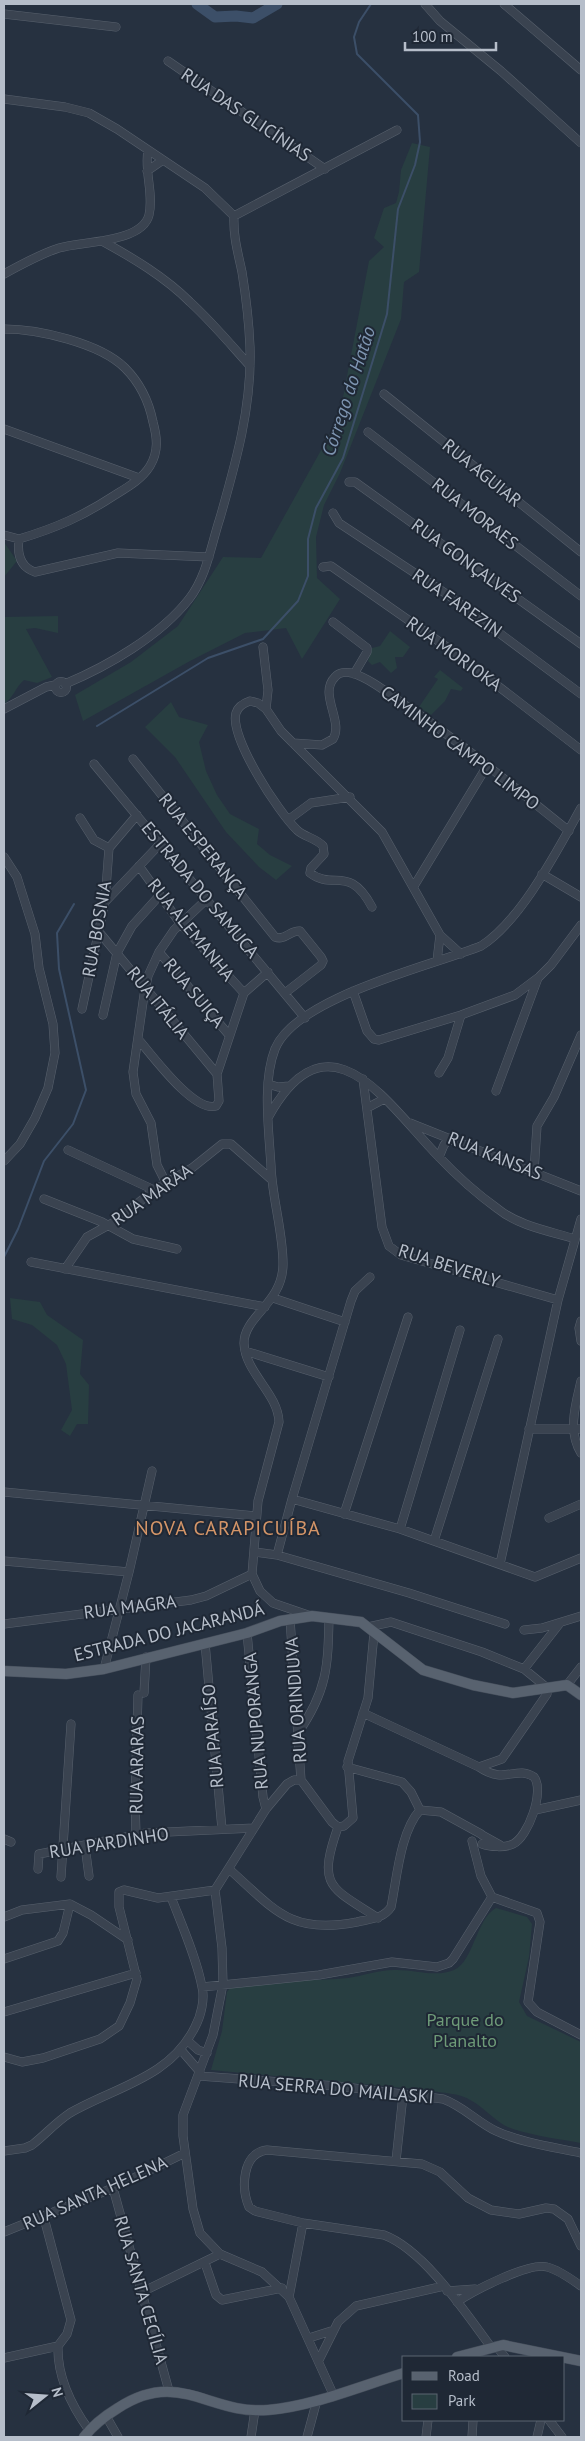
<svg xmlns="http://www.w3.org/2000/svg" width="585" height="2441" viewBox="0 0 585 2441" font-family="'PT Sans',sans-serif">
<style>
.green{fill:#283e41}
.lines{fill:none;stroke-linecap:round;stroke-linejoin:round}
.stream{stroke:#3c4f68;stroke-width:2}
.river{stroke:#3c4f68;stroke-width:11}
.minor-casing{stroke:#58616d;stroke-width:9}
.major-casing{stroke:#434c59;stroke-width:11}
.minor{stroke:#3a4350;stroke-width:8}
.major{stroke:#58626f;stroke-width:10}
.labels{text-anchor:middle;stroke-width:4;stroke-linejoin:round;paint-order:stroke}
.street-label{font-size:18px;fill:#b6beca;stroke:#1f2835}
.park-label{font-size:18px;fill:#6e9b78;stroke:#1f2835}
.water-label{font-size:19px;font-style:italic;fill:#7e95b1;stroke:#1f2835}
.quarter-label{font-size:20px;letter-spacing:1px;fill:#d49568;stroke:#1f2835}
</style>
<rect width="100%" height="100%" fill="#263140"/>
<path class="green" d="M412 143 430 147 419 272 404 282 401 319 340 473 324 505 316 537 317 578 340 599 302 659 286 628 245 633 190 661 83 721 75 695 131 662 178 626 223 557 261 558 339 418 369 261 384 247 374 238 384 208 396 203 399 192 401 170Z
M4 542 17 561 4 577Z
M58 616V633L35 628 26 629 52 677 37 683 24 680C16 687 13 698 4 704V617Z
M390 631 410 647 403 657H395L397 668 391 673 380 662 372 665 368 661 372 648 380 646Z
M440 670 463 688 461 691 451 689 445 701 431 715 419 707 438 679 434 677Z
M171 702 179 717 208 725 199 742 206 771 217 795 230 814 259 829 257 844 270 855 292 866 276 880 259 867 226 832 175 757 145 727Z
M10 1298 40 1302 47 1315 83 1340 80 1374 89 1385 88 1424H77L70 1436 61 1430 72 1410 66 1364 57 1345 32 1325 12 1319Z
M496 1908 527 1917 532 1924 529 1957 519 2002 527 2016 581 2042V2143C559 2139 535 2136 513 2129 497 2124 486 2109 472 2101 458 2092 444 2094 428 2090L211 2070 222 2031 227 1992 230 1988C268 1978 309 1982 348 1978 363 1976 378 1970 394 1970 413 1969 436 1978 454 1970 474 1961 476 1919 496 1908Z"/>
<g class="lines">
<path class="stream" d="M97 726 208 658 263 639 298 601 308 576V539L316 508 343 458 387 314 398 209 415 165 420 142 418 115 357 54 354 37 359 22 371 4
M4 1257 18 1229 44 1161 73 1124 86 1090 59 969 57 933 74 904"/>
<path class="river" d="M197 4 215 17 236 16 253 18 277 4"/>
<g class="minor-casing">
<path id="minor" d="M425 4 440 21 501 71 581 143
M504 4 581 70
M4 14 116 27
M168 61 325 169
M4 99 65 107 89 113 117 129 205 188 234 216C233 236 238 253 242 272 246 297 249 322 250 347 252 406 236 462 220 518 211 545 207 576 189 599 160 636 108 666 65 684
M147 171 163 160
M234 216 397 130
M102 241C133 258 165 277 190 302 212 322 231 345 250 366
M4 274C22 264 40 254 59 248 82 241 142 243 149 215 154 194 144 171 148 150
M4 329C38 329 100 343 125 368 140 383 149 402 153 422 157 437 159 451 150 466 142 479 128 487 115 495 83 516 56 528 19 539
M384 394 581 552
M4 429 139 478
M368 432 581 596
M349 482H355L581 644
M333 513 339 523 451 597 581 694
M4 535 19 539
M19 539C17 554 20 567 35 572L118 553 209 557
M323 567 331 566 454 652 581 750
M333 622 367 648V652L354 674
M263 647 268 690 266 709 281 731 382 832 440 935 437 961
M55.5 687a5.5 5.5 0 1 1 11 0a5.5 5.5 0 1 1-11 0Z
M4 709 46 687 55 685
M266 709 258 703 250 701C244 703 238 706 236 713 229 737 279 813 297 830 304 837 316 838 323 846L324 854 311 868 310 873C334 891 349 864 372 907
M293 743 322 745 333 739C344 721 318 694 335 677 339 672 347 672 352 673 371 679 389 694 405 705 462 743 515 788 569 831
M133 759 275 937C285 941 290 930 300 931L321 957 323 961 321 965 285 993
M94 764 305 1018
M80 818 94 840 109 848
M288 820 311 803 350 797
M109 848 137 815
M4 857 17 877 35 934 39 968 53 1024 55 1053 48 1088 35 1118 20 1144 4 1161
M139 866 180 923 244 993
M542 874 581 897
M414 886 487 766
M105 902 160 844
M99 932 217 1074
M440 935 461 954
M159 952 229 1035
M353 991 367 1031 374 1039 379 1040 461 1015 515 995 539 977 551 965 581 925
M82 1009 105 902 109 848
M103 1015 117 953 132 926 160 895
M138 1039C152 1055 194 1113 216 1106L219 1101 217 1074 244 993 268 972
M439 1073 448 1058 461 1015
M363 1079 382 1227 389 1246 401 1255 558 1300
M268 1084 278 1087 289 1086
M496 1091 538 978
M367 1108 384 1099
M269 1116C329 1009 386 1102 438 1156 456 1175 477 1194 498 1209 519 1226 549 1231 575 1239
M410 1123 581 1191
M68 1150 154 1190
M439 1157 444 1145 450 1138
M534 1172 537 1126 554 1097 581 1035
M166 1183 157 1165 151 1123 136 1094 133 1072 144 995 148 976 159 952 174 930 207 899
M44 1199 102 1222 133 1239 177 1249
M31 1262 265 1307
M65 1269 87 1237 116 1221 154 1190 192 1168 222 1144H231L272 1180
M273 1298 345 1322
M581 1321 579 1328 581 1341
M245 1351 329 1377
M581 1381C576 1403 567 1431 581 1453
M529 1429H581
M4 1492 256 1516
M292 1499 400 1529 535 1577 581 1558
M344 1514 408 1317
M549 1518 581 1504
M400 1529 460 1330
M434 1541 498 1339
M255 1552 277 1555 409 1593 505 1624
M277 1555 292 1499 351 1301 355 1291 370 1277
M4 1561 129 1572
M500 1564 558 1300 581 1219
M308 1615 273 1603 260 1591 252 1574 258 1501 279 1422C278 1393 245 1373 244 1343 244 1316 283 1303 283 1264 283 1231 272 1198 271 1166 269 1131 262 1082 275 1049 296 997 431 966 481 946 521 921 558 849 581 808
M290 1619 301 1780
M4 1624 191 1600 206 1596 252 1574
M368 1627 391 1622 482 1652 524 1669 546 1687 547 1694 502 1759 479 1767
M524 1630 542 1628 581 1616
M247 1633 263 1797 266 1809
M205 1643 222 1829
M104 1669 129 1572 152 1471
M524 1669 560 1623
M567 1685 581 1667
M144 1693 146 1657
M363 1713 479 1767C505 1785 516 1765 534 1777 545 1791 528 1837 513 1844 505 1848 490 1847 482 1844
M298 1733C327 1691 328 1667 329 1618
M347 1767 402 1782 411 1792 420 1810
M301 1780H294L287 1784 266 1809 215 1890 222 1948 223 1984 213 2035 183 2115V2136L193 2209 200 2233 220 2254 262 2272 289 2297 333 2394
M301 1780 332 1822 338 1827 344 1826 353 1818 348 1761 368 1698 374 1633
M420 1810 441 1812 481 1834
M535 1810 581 1800
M338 1827C317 1887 330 1887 378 1918
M136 1835 135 1799 138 1695
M482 1835 500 1845
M4 1839 11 1842
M472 1841 481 1876 492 1897
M85 1846 89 1876
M38 1869 39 1854 146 1833 254 1828
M229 1869C275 1910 290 1935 357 1922 370 1919 383 1919 391 1907 397 1878 400 1832 420 1810
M61 1877 71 1724
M492 1897 537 1913 540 1922 528 2002 537 2012 581 2035
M4 1917 22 1910 70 1904 91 1915 128 1940
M4 1959 58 1941 63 1933 70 1904
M202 1987 319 1975 392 1962 437 1967 449 1963 453 1959 492 1897
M4 2012 136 1973
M188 2041 198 2050 207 2053
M181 2050 200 2072
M4 2057 22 2062 43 2058 100 2039 119 2026 130 2003 137 1979 119 1907V1892L124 1890 158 1898 215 1890
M199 2076 337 2086 443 2099C463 2106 477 2122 496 2131 522 2143 553 2147 581 2153
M4 2151 25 2148 32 2145C45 2135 56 2122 70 2113 115 2087 170 2078 195 2027 201 2016 205 1999 202 1987 197 1959 181 1923 171 1897
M396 2161 403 2095
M113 2188 169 2391
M44 2218 71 2320 67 2334 58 2346C57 2377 71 2405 89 2430
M4 2232 113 2188 185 2153
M205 2263 216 2295 222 2300 282 2288
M447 2291 475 2289
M142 2292 220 2254
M289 2297 303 2223
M457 2302C473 2291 529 2262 547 2267 559 2270 571 2279 581 2286
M309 2338 331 2331
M496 2346 505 2357
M491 2347C465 2312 424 2250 384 2235L303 2223 255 2211 249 2207C241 2188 242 2153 267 2150L422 2164 440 2172 468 2198 491 2210 519 2214 546 2208 554 2209 568 2219 581 2246
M4 2358 58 2346
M319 2360 338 2322 356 2306 444 2286
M106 2416 118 2437
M549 2420 562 2437
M251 2437 255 2410
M307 2437 317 2400
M426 2437 428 2420
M472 2437 473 2420
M537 2437 541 2420"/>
</g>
<g class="major-casing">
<path id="major" d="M4 1671 66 1674 104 1669 247 1633 280 1621 312 1616 361 1622 423 1670 473 1685 513 1693 567 1685 581 1695
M457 2357 503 2345 581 2361
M84 2437C93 2425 105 2416 118 2408 179 2368 209 2415 268 2410 314 2406 360 2386 404 2373"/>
</g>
<use href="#minor" class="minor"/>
<use href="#major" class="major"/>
</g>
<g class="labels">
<g class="street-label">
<text transform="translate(246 115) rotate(34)" y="6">RUA DAS GLICÍNIAS</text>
<text transform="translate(482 473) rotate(39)" y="6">RUA AGUIAR</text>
<text transform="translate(475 514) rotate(38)" y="6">RUA MORAES</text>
<text transform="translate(466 561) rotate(36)" y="6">RUA GONÇALVES</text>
<text transform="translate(457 603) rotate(35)" y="6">RUA FAREZIN</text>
<text transform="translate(454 654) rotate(36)" y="6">RUA MORIOKA</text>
<text transform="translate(460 748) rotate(37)" y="6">CAMINHO CAMPO LIMPO</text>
<text transform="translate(203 846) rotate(51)" y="6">RUA ESPERANÇA</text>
<text transform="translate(200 890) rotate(50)" y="6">ESTRADA DO SAMUCA</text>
<text transform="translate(97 929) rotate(-80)" y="6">RUA BOSNIA</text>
<text transform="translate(191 930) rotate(51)" y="6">RUA ALEMANHA</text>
<text transform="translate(194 993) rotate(50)" y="6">RUA SUIÇA</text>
<text transform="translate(158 1003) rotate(51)" y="6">RUA ITÁLIA</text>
<text transform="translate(495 1156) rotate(22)" y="6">RUA KANSAS</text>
<text transform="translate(152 1195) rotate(-35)" y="6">RUA MARÃA</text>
<text transform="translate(449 1266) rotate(18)" y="6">RUA BEVERLY</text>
<text transform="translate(130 1607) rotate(-7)" y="6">RUA MAGRA</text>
<text transform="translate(169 1632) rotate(-14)" y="6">ESTRADA DO JACARANDÁ</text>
<text transform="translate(296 1700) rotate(-94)" y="6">RUA ORINDIUVA</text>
<text transform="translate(256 1721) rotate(-95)" y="6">RUA NUPORANGA</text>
<text transform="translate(213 1736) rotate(-95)" y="6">RUA PARAÍSO</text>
<text transform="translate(137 1765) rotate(-89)" y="6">RUA ARARAS</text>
<text transform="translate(109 1843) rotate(-9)" y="6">RUA PARDINHO</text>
<text transform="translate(336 2089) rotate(5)" y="6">RUA SERRA DO MAILASKI</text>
<text transform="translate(95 2193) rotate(-24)" y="6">RUA SANTA HELENA</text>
<text transform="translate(141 2290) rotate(74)" y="6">RUA SANTA CECÍLIA</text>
</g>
<g class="park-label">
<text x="465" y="2026">Parque do<tspan x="465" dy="21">Planalto</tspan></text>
</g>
<g class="water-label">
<text transform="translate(348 391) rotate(-72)" y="7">Córrego do Hatão</text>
</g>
<g class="quarter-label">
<text x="228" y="1535">NOVA CARAPICUÍBA</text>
</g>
</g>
<rect width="585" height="2441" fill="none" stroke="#b6beca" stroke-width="10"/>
<rect x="402" y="2356" width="162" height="65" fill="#1f2835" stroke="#5b6471"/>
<rect x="412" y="2372" width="25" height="8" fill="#58626f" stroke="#5b6471"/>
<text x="448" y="2381" font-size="15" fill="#b6beca">Road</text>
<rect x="412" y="2394" width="25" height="15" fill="#283e41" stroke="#5b6471"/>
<text x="448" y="2406" font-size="15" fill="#b6beca">Park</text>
<g transform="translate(45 2396) rotate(73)" stroke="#1f2835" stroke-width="4" paint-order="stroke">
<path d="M0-4L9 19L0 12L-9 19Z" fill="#b6beca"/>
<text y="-8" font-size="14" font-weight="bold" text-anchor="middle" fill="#b6beca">N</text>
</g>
<path d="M405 42v8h91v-8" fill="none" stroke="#b6beca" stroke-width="2.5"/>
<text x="412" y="42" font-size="15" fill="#b6beca" stroke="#1f2835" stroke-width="4" paint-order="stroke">100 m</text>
</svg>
